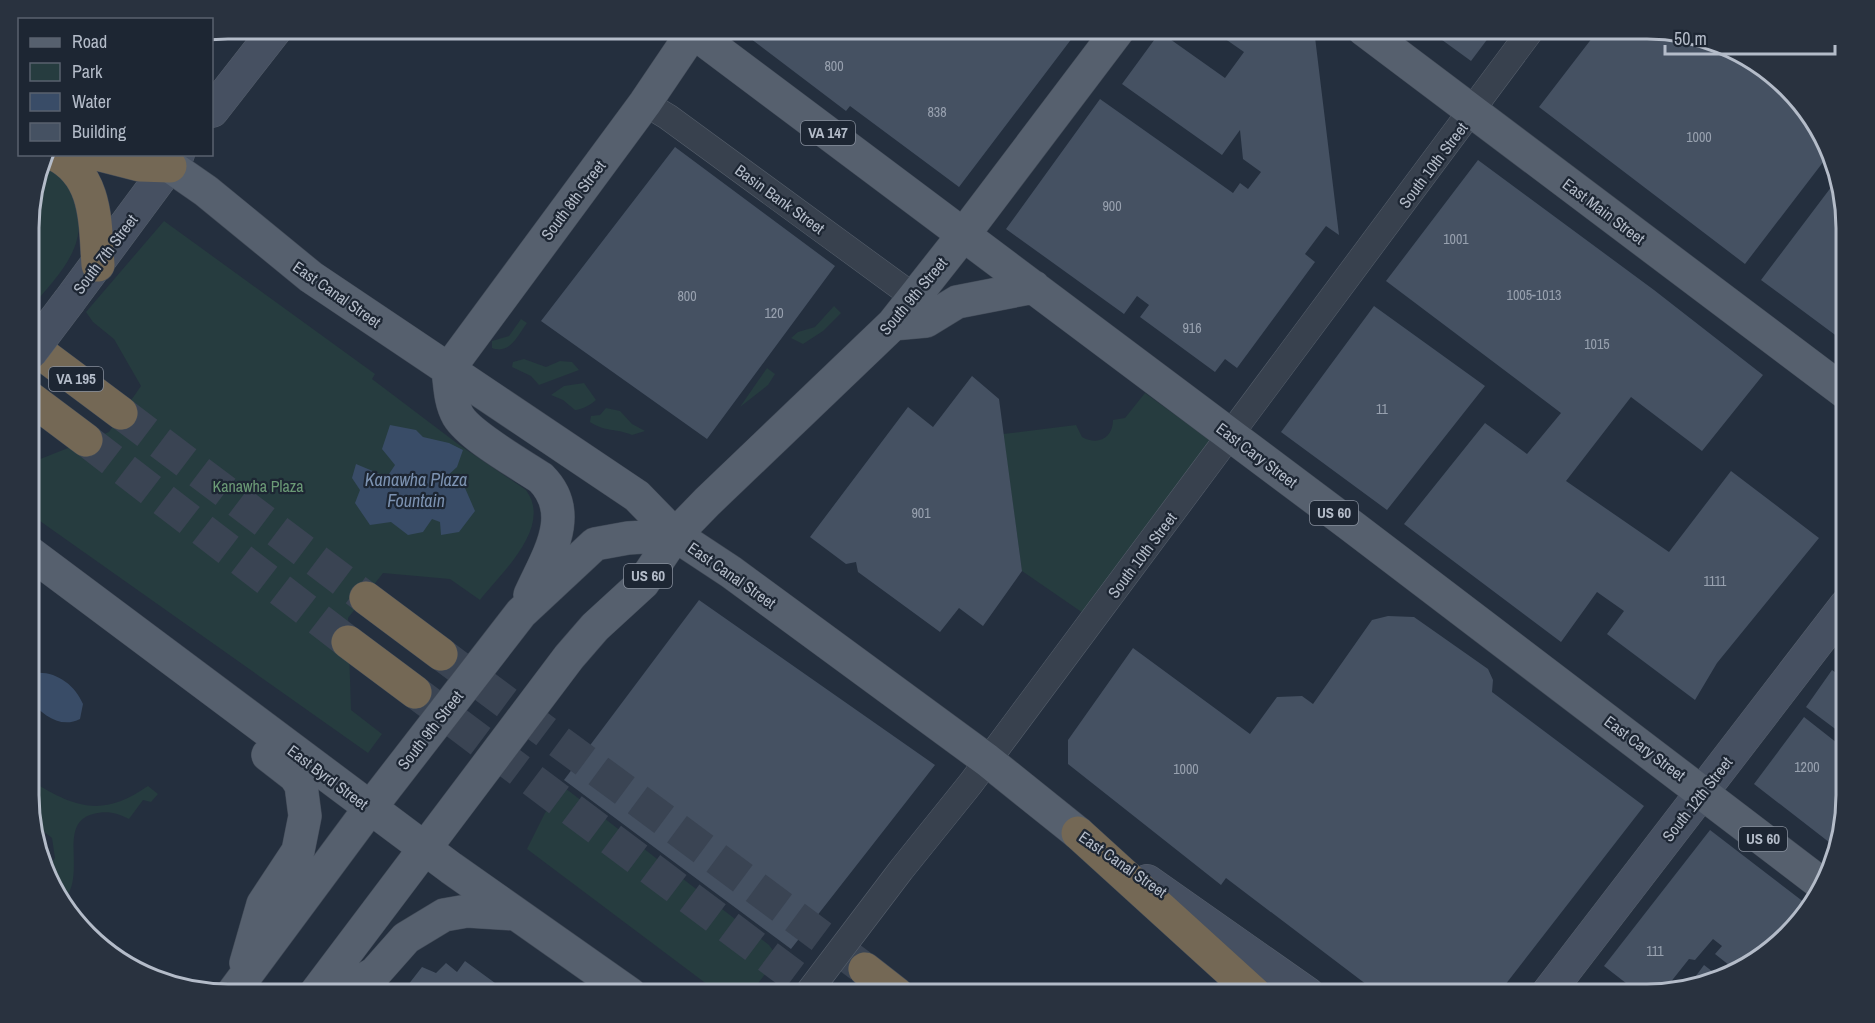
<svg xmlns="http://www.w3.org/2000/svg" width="1875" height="1023" viewBox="0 0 1875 1023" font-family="'Archivo Narrow',sans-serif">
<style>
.green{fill:#263c3f}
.water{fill:#394c67}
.building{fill:#455162}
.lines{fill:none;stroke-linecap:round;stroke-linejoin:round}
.highway-tunnel{stroke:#3a4453;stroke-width:33;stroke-dasharray:33 16;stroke-linecap:butt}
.street-casing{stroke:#565f6c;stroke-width:27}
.secondary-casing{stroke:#565f6c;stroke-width:34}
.primary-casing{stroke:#414a57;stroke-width:34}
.highway-casing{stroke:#434c59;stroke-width:34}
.street{stroke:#38414e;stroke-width:26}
.secondary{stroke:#465061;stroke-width:33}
.primary{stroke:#56606e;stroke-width:33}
.highway{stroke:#746855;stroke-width:33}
.secondary-bridge-casing{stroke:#565f6c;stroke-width:34;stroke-linecap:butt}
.secondary-bridge{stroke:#465061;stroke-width:33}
.labels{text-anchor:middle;stroke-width:4.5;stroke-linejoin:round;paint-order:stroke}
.number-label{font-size:14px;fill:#98a1af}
.shield{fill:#1d2633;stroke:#878f9c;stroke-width:1.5}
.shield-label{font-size:15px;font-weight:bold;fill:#b4bcc9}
.street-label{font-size:16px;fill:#b4bcc9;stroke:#1d2633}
.park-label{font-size:16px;fill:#6b9a76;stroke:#1d2633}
.water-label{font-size:18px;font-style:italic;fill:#7c92b1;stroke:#1d2633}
.rim{fill:none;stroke:#b4bcc9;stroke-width:3}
</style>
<rect width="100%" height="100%" fill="#242f3e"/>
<path class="green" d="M44 158C62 169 63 173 72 192 94 244 60 272 30 309V202Z
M164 221 375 374 372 379 458 444 526 490C553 527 502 572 480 600L450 579 383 573 348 618 351 710 382 734 368 753 30 514V463L109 432 141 386 114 339 93 322 86 312Z
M834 306 841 313 823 331 803 344 791 338 798 332 815 327Z
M521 319 527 323C518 335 510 355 492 348V341L509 336Z
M524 359 546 367 560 361 572 362 579 370 539 385 531 376 512 367 513 362Z
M767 368 775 374 768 385 740 407Z
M584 383 596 400C592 404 581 410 575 410L563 400 551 395 564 386Z
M1145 393 1213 442 1083 613 1022 571 1003 434 1076 425 1082 437C1098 446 1113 438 1113 420L1125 418Z
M606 408 620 411 632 424 645 431 632 435C616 428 608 433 590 422L591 416 600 415Z
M30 780C75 808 102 818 148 786L158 794 151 802 143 800 129 819C117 813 107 810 93 814 55 824 90 878 61 903L48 867 55 858 52 838 30 821Z
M565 788 769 945 774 952 772 965 750 994H720L527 849 545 813Z"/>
<path class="water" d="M390 425 416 430 423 437 449 443 463 450 457 467 446 477 452 488H465L475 511 459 532 441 535 440 522 432 519 423 532 408 535 391 522 370 525 355 503 360 490 352 478 356 464 387 477 395 465 382 449Z
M35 673C56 671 75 685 83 704L80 719C61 729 42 715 30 700V676Z"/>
<path class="building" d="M738 29H1079L959 187 850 106 846 111Z
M1211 29H1314L1339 235 1326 226 1305 254 1315 262 1237 368 1225 359 1215 372 1140 317 1149 305 1137 296 1124 314 1006 229 1100 99 1233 193 1240 183 1248 189 1261 172 1243 159 1240 130 1222 155 1122 84 1160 32 1225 78 1244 52Z
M1427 29H1495L1471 61Z
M1599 29H1647L1725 49 1813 117 1827 157 1745 264 1539 107Z
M675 147 835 266 707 439 541 321Z
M1478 160 1654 290 1763 375 1702 451 1631 397 1566 481 1669 552 1731 471 1819 538 1717 663 1695 700 1607 634 1624 611 1597 592 1561 642 1404 524 1485 423 1527 454 1561 413 1386 281Z
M1835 182 1846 215V343L1761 280Z
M1374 306 1485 386 1387 510 1281 432Z
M972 376 999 399 1022 571 983 626 959 608 940 632 858 572 856 562 846 564 810 537 908 407 933 427Z
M699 600 935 765 791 949 564 780Z
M1388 616 1414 617 1488 669 1493 680 1492 692 1644 806 1498 994H1379L1226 878 1221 885 1068 764V740L1133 648 1250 734 1277 697 1302 696 1313 704 1372 620Z
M1832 670 1846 680V737L1806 707Z
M1804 717 1846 750V808L1834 846 1754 784Z
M1710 830 1809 906 1758 961 1734 969 1715 954 1722 946 1713 939 1695 960 1689 959 1662 993 1640 994 1604 966Z
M465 961 510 994H401L422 967 436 973 446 963 457 972Z
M1704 965 1717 975 1690 984Z"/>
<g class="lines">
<path class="highway-tunnel" d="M121 413 366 598
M86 440 348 642
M441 654 865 969
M415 692 818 994"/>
<g class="street-casing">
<path id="street" d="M645 103 668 117 914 297
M807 994 901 870 971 783 1532 29"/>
</g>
<g class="secondary-casing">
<path id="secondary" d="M212 111 276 29
M70 300 178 154
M1147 881 1308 994
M1547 994 1846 605"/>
</g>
<g class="primary-casing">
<path id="primary" d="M689 29 1349 524 1823 885
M1363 29 1846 393
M170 166 206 191 311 277 637 496 675 535 731 572 987 760 1078 833
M893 324 926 321 957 302 1034 287
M448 370 645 103 695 29
M448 370C450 385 450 402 458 416 470 436 520 464 541 478 577 514 547 557 530 595
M30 553 451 868 630 994
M246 963 263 904 298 851 305 816 301 785 295 776 268 755
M232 994 370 808 521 613 595 544 628 538 675 535
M315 994 569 657 595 627 643 583 675 535 707 502 893 324 964 234 1119 29
M340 994 375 973 406 938 444 915 467 911 515 914"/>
</g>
<g class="highway-casing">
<path id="highway" d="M54 154C98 175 95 223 98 265
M97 154 140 165 170 166
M30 345 121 413
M30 398 86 440
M366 598 441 654
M348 642 415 692
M1078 833 1255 994
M865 969 897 994"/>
</g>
<use href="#street" class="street"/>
<use href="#secondary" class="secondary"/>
<use href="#primary" class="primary"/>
<use href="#highway" class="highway"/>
<g class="secondary-bridge-casing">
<path id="secondary-bridge" d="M30 353 70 300"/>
</g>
<use href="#secondary-bridge" class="secondary-bridge"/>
</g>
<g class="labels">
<g class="number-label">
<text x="834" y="71">800</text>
<text x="937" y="117">838</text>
<text x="1699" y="142">1000</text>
<text x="1112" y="211">900</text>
<text x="1456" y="244">1001</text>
<text x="1534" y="300">1005-1013</text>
<text x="687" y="301">800</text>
<text x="774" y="318">120</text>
<text x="1192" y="333">916</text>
<text x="1597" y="349">1015</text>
<text x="1382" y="414">11</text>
<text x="921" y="518">901</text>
<text x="1715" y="586">1111</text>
<text x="1807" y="772">1200</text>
<text x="1186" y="774">1000</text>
<text x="1655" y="956">111</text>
</g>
<g class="shield">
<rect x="801" y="121" width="54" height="24" rx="4.5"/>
<rect x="49" y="367" width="54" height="24" rx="4.5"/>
<rect x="1310" y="501" width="48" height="24" rx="4.5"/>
<rect x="624" y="564" width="48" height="24" rx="4.5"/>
<rect x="1739" y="827" width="48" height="24" rx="4.5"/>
</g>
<g class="shield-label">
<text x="828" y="138">VA 147</text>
<text x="76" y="384">VA 195</text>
<text x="1334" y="518">US 60</text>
<text x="648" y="581">US 60</text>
<text x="1763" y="844">US 60</text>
</g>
<g class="street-label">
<text transform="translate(1433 165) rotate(-53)" y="6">South 10th Street</text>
<text transform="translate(780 199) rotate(36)" y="6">Basin Bank Street</text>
<text transform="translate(573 200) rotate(-53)" y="6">South 8th Street</text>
<text transform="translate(1604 211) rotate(37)" y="6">East Main Street</text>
<text transform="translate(105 254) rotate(-53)" y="6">South 7th Street</text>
<text transform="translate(337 294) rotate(35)" y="6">East Canal Street</text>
<text transform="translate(913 296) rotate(-50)" y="6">South 9th Street</text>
<text transform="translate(1257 455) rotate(37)" y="6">East Cary Street</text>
<text transform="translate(1142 555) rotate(-53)" y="6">South 10th Street</text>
<text transform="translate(732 575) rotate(35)" y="6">East Canal Street</text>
<text transform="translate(430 730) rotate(-52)" y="6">South 9th Street</text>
<text transform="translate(1645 748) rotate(37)" y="6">East Cary Street</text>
<text transform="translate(328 777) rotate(37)" y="6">East Byrd Street</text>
<text transform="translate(1697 799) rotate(-52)" y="6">South 12th Street</text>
<text transform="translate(1123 864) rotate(35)" y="6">East Canal Street</text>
</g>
<g class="park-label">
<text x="258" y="492">Kanawha Plaza</text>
</g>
<g class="water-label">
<text x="416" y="486">Kanawha Plaza<tspan x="416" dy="21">Fountain</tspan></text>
</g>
</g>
<path d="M0 0H1875V1023H0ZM228 39H1647A189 189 0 0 1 1836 228V795A189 189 0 0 1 1647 984H228A189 189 0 0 1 39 795V228A189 189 0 0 1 228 39Z" fill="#29323f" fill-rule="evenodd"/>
<path class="rim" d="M228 39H1647A189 189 0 0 1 1836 228V795A189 189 0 0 1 1647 984H228A189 189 0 0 1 39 795V228A189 189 0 0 1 228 39Z"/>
<rect x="18" y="18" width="195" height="138" fill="#1d2633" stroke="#59626f" stroke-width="1.5"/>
<rect x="30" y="38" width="30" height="9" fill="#56606e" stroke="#59626f" stroke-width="1.5"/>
<text x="72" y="48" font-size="18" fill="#b4bcc9">Road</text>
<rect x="30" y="63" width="30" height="18" fill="#263c3f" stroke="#59626f" stroke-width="1.5"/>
<text x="72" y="78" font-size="18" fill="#b4bcc9">Park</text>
<rect x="30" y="93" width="30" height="18" fill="#394c67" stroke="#59626f" stroke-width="1.5"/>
<text x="72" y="108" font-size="18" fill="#b4bcc9">Water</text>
<rect x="30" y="123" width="30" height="18" fill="#455162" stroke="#59626f" stroke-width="1.5"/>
<text x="72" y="138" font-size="18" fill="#b4bcc9">Building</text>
<path d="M1665 45v9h170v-9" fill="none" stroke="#b4bcc9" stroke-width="3"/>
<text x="1674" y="45" font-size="18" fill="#b4bcc9" stroke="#1d2633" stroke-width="4.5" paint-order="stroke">50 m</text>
</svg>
